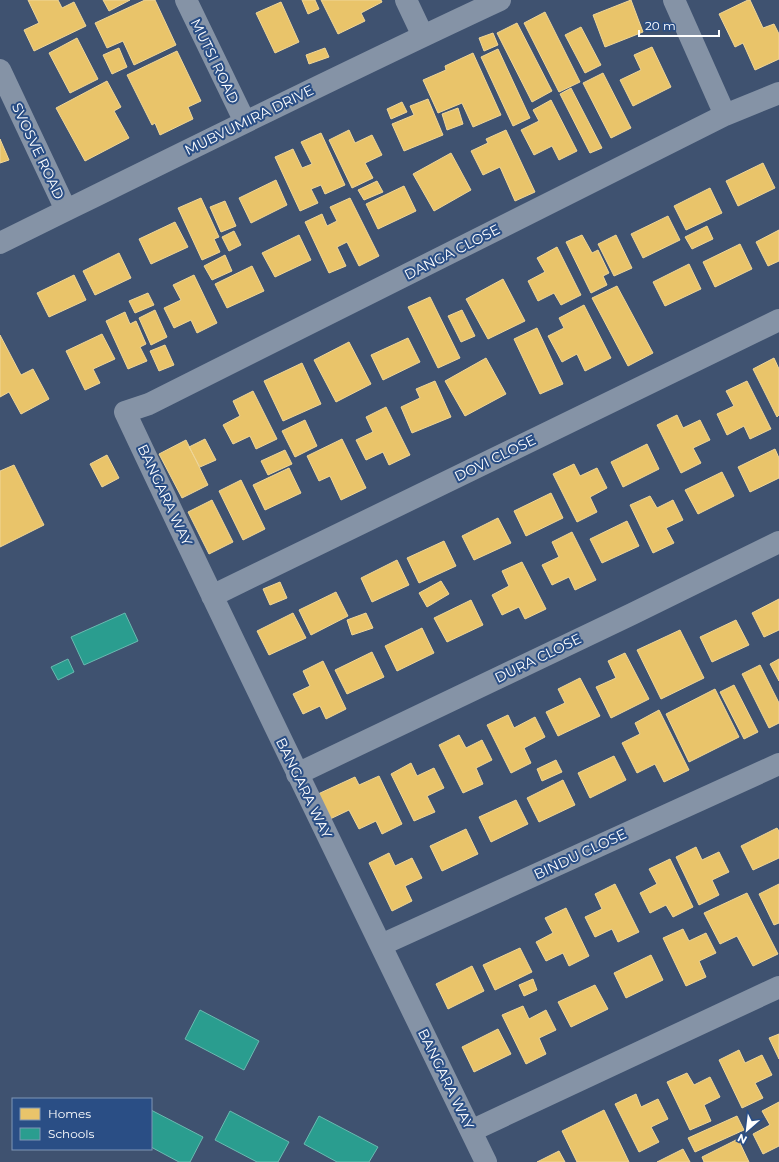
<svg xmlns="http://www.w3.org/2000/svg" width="779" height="1162" viewBox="0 0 779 1162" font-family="Montserrat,sans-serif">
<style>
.homes{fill:#e9c46a;stroke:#f0d697}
.schools{fill:#2a9d8f;stroke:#6abab1}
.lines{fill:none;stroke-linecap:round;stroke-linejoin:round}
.minor{stroke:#8593a6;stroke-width:22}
.labels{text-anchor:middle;stroke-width:4;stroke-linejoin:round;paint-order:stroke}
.street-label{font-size:14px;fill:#fff;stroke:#2a4e85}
</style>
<rect width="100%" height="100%" fill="#3f5270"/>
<path class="homes" d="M28 0H58L62 8 74 2 86 26 34 51 24 30 39 23Z
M103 0H130L109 11Z
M145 0H155L176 45 134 65 123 41 107 48 95 23Z
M302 0H315L319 9 308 14Z
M321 0H381L382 2 361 13 365 21 338 34Z
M631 0 643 32 605 47 593 15Z
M748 0H750L763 28 774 24 779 34V59L755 70 743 43 735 47 719 14Z
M281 2 299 42 275 53 256 13Z
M545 12 580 82 559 92 524 23Z
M517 23 552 91 532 102 497 33Z
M581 27 601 65 585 73 565 35Z
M493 33 498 45 484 51 479 38Z
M77 38 98 79 70 93 49 53Z
M652 47 671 87 633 106 620 80 641 70 634 55Z
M119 48 127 67 112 74 103 55Z
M325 48 329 57 309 64 306 55Z
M498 49 530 118 513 126 481 57Z
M177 51 201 101 188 107 193 119 160 135 155 123 152 125 127 75Z
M473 53 501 115 473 127 462 103 438 113 423 80 446 70 445 66Z
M603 73 631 128 611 138 583 83Z
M107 81 121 107 114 111 129 138 85 161 56 108Z
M571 88 602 148 590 153 560 94Z
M428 99 443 135 404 151 392 124 414 115 410 106Z
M551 100 577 151 559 160 552 146 534 155 521 130 539 121 533 110Z
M402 102 407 112 391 119 387 109Z
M458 108 463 124 447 130 442 114Z
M349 130 355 143 372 135 382 155 365 163 373 178 352 188 329 140Z
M506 130 535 192 515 201 500 167 483 175 471 151 488 143 486 139Z
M321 133 345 185 325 194 321 185 311 189 318 203 300 211 275 157 293 149 302 168 312 164 301 142Z
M0 139 9 160 0 163Z
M451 153 471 190 434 211 413 174Z
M763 163 775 188 738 206 726 181Z
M276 180 287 205 251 223 239 198Z
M377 181 383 192 364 200 358 190Z
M404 186 416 211 378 229 366 204Z
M710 188 722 213 686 230 674 206Z
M201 198 219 237 214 239 220 252 202 260 178 208Z
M350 198 379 256 359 266 347 242 337 247 346 266 329 273 305 222 322 214 327 226 337 221 330 207Z
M225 201 236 226 221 232 210 207Z
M668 216 680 240 643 258 631 234Z
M175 222 188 247 151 264 139 239Z
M707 226 713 239 692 249 685 237Z
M779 230V261L768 266 756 242Z
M234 231 241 245 229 251 222 237Z
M299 235 311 260 275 277 262 253Z
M582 235 592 253 598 250 609 273 603 276 607 285 591 293 566 242Z
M616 235 632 268 614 276 598 244Z
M740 244 752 269 715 287 703 262Z
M557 247 581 295 561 305 554 293 538 301 528 281 545 272 537 258Z
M119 253 131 278 95 295 83 271Z
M225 255 232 271 212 280 204 266Z
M689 264 701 289 665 306 653 282Z
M252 266 264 291 227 308 215 284Z
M74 275 86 300 49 317 37 293Z
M194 275 217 323 197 333 191 320 174 328 164 308 181 300 173 285Z
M503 279 525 321 488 339 466 299Z
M617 286 653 353 628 366 592 298Z
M148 293 154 305 135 313 129 301Z
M430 297 460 358 438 368 408 307Z
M584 305 611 358 585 371 577 354 562 362 548 336 564 328 559 318Z
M155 310 167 337 151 345 139 318Z
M462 310 475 336 461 342 448 316Z
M125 312 130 324 136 321 146 344 140 347 147 361 128 369 106 321Z
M537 328 563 384 540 394 514 339Z
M102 334 115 359 93 369 100 383 85 390 66 351Z
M0 335 21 375 33 369 49 399 21 414 9 392 0 397Z
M408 338 420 362 383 380 371 355Z
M349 342 371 384 336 402 314 360Z
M165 345 174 365 159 371 150 351Z
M486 358 506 394 465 416 445 381Z
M774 358 779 369V415L777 417 753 369Z
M302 363 321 404 283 421 264 381Z
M435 381 451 417 412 433 401 407 420 398 416 389Z
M747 381 771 429 750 439 744 426 727 435 717 414 734 406 726 391Z
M253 391 277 439 256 449 250 436 233 444 223 425 240 416 233 401Z
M386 407 410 455 389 465 383 452 366 460 356 440 373 432 366 417Z
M677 415 683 428 700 420 710 440 693 448 701 463 681 473 657 425Z
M305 420 317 446 295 457 282 431Z
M205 439 216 460 200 467 189 447Z
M342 439 366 488 341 500 330 476 319 481 307 456Z
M186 440 208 485 182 498 159 454Z
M647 444 659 469 623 487 611 462Z
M775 449 779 458V478L750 492 738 467Z
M285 450 292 464 268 475 261 461Z
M107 455 119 478 102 487 90 464Z
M574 464 580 476 597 468 607 488 590 497 597 512 577 522 553 474Z
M14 465 44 525 0 547V471Z
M289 468 301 493 265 510 253 485Z
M722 472 734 496 698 514 685 490Z
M241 480 265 529 243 540 219 491Z
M551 493 563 518 526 536 514 511Z
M650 496 657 508 673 500 683 520 666 528 674 543 653 553 630 505Z
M212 500 233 542 209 554 188 512Z
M498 518 511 543 474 560 462 536Z
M627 521 639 546 602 563 590 539Z
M572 532 596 580 575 590 569 577 552 585 542 565 559 557 552 542Z
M444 541 456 566 419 583 407 558Z
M397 560 409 585 372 602 361 578Z
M522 562 546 609 525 619 519 607 502 615 492 595 509 586 502 571Z
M441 581 449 594 427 607 419 593Z
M280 582 287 598 270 605 263 589Z
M336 592 348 616 311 635 299 610Z
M779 599V630L764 637 752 613Z
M471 600 483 625 447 642 434 618Z
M293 613 306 638 269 655 257 631Z
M366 613 373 628 352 635 347 620Z
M736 620 749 645 712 662 700 637Z
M422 628 434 653 397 671 385 646Z
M680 630 704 678 661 699 637 650Z
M372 652 384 677 347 694 335 670Z
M625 653 649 699 611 718 596 687 616 678 608 661Z
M779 659V681L770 664Z
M323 661 346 709 326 719 320 706 303 714 293 694 310 686 303 671Z
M760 665 779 703V723L769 728 742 674Z
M580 678 600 716 558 736 546 712 565 703 558 689Z
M734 685 758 732 744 739 720 692Z
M715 689 739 737 689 762 666 714Z
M659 710 689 770 664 782 655 764 637 773 622 743 640 734 635 723Z
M508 715 514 728 535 717 545 737 524 748 531 763 511 773 487 725Z
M459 735 466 748 482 740 492 760 476 768 483 784 463 793 439 745Z
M614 756 626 780 590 798 578 773Z
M556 760 562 772 542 781 537 769Z
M411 763 417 776 434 768 444 788 427 796 435 812 414 821 391 774Z
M379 776 402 824 382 834 376 821 359 829 349 810 330 819 318 794 355 777 359 785Z
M563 780 575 805 539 822 527 798Z
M516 800 528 824 491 842 479 817Z
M777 828 779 831V858L753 870 741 846Z
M466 829 478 854 442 871 430 846Z
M696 847 702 860 719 852 729 872 712 880 719 895 699 905 676 857Z
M389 853 395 866 412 858 422 878 405 886 412 901 392 911 369 863Z
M670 859 693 907 673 917 666 905 650 913 640 893 657 884 649 869Z
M615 884 639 932 618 942 612 929 595 937 585 917 602 909 595 894Z
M779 884V923L774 925 759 894Z
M747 893 778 954 753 966 737 936 720 944 704 913Z
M566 908 589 956 569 966 563 953 546 961 536 942 553 933 545 918Z
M683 929 689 941 706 933 716 953 699 961 706 977 686 986 663 938Z
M520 948 532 972 495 990 483 965Z
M651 955 663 980 626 998 614 973Z
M472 966 484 991 448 1009 436 984Z
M533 979 537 990 524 996 519 985Z
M595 985 608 1009 571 1027 558 1002Z
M523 1006 529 1019 546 1010 556 1030 539 1038 546 1054 526 1064 502 1015Z
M498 1029 511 1054 474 1072 462 1047Z
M779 1034V1059L769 1038Z
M739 1050 745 1063 762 1055 772 1075 755 1083 763 1098 742 1108 719 1060Z
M687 1073 694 1085 710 1077 720 1097 704 1105 711 1121 690 1130 667 1082Z
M636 1094 641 1107 658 1099 668 1119 651 1127 659 1142 639 1152 615 1104Z
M779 1102V1146L763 1154 753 1134 770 1125 762 1111Z
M604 1110 629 1162H577L562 1131Z
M737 1116 744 1130 695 1152 688 1138Z
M738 1139 749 1162H704L702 1157Z
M683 1149 690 1162H657Z
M559 1151 565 1162H537Z"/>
<path class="schools" d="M125 613 138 641 84 665 71 637Z
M68 659 74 672 58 680 51 667Z
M200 1010 259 1041 244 1070 185 1039Z
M151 1110 203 1137 190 1162H179L151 1147Z
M230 1111 289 1142 278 1162H257L215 1140Z
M319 1116 378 1147 369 1162H337L304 1144Z"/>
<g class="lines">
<path class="minor" d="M186 0 245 122
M406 0 423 36
M674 0 725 115
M0 70 66 210
M0 243C166 161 332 78 500 0
M212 596 779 320
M297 774 632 614 779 542
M381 945 779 764
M471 1131 779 987
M486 1162C365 913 243 663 125 412L149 404 725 115 779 93"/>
</g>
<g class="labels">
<g class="street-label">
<text transform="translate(215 61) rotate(64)" y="5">MUTSI ROAD</text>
<text transform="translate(249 120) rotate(-26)" y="5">MUBVUMIRA DRIVE</text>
<text transform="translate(38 151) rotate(65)" y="5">SVOSVE ROAD</text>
<text transform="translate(452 252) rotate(-27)" y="5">DANGA CLOSE</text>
<text transform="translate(495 458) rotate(-26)" y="5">DOVI CLOSE</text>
<text transform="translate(165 495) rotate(65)" y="5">BANGARA WAY</text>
<text transform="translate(538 658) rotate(-26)" y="5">DURA CLOSE</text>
<text transform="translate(304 788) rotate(64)" y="5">BANGARA WAY</text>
<text transform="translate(580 854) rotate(-25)" y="5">BINDU CLOSE</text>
<text transform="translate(446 1079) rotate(64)" y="5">BANGARA WAY</text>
</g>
</g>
<rect x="12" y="1098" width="140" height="52" fill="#2a4e85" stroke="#7f95b6"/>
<rect x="20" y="1108" width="20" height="12" fill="#e9c46a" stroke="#7f95b6"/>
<text x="48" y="1118" font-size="12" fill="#ffffff">Homes</text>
<rect x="20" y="1128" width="20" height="12" fill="#2a9d8f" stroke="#7f95b6"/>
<text x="48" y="1138" font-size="12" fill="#ffffff">Schools</text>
<g transform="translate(747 1130) rotate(208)" stroke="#2a4e85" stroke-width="3" paint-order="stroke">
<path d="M0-3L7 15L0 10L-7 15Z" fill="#ffffff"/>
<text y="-6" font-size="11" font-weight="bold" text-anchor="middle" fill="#ffffff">N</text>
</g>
<path d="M639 30v6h80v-6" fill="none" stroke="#ffffff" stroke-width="2"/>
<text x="645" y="30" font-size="12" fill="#ffffff" stroke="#2a4e85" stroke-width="3" paint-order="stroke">20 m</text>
</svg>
